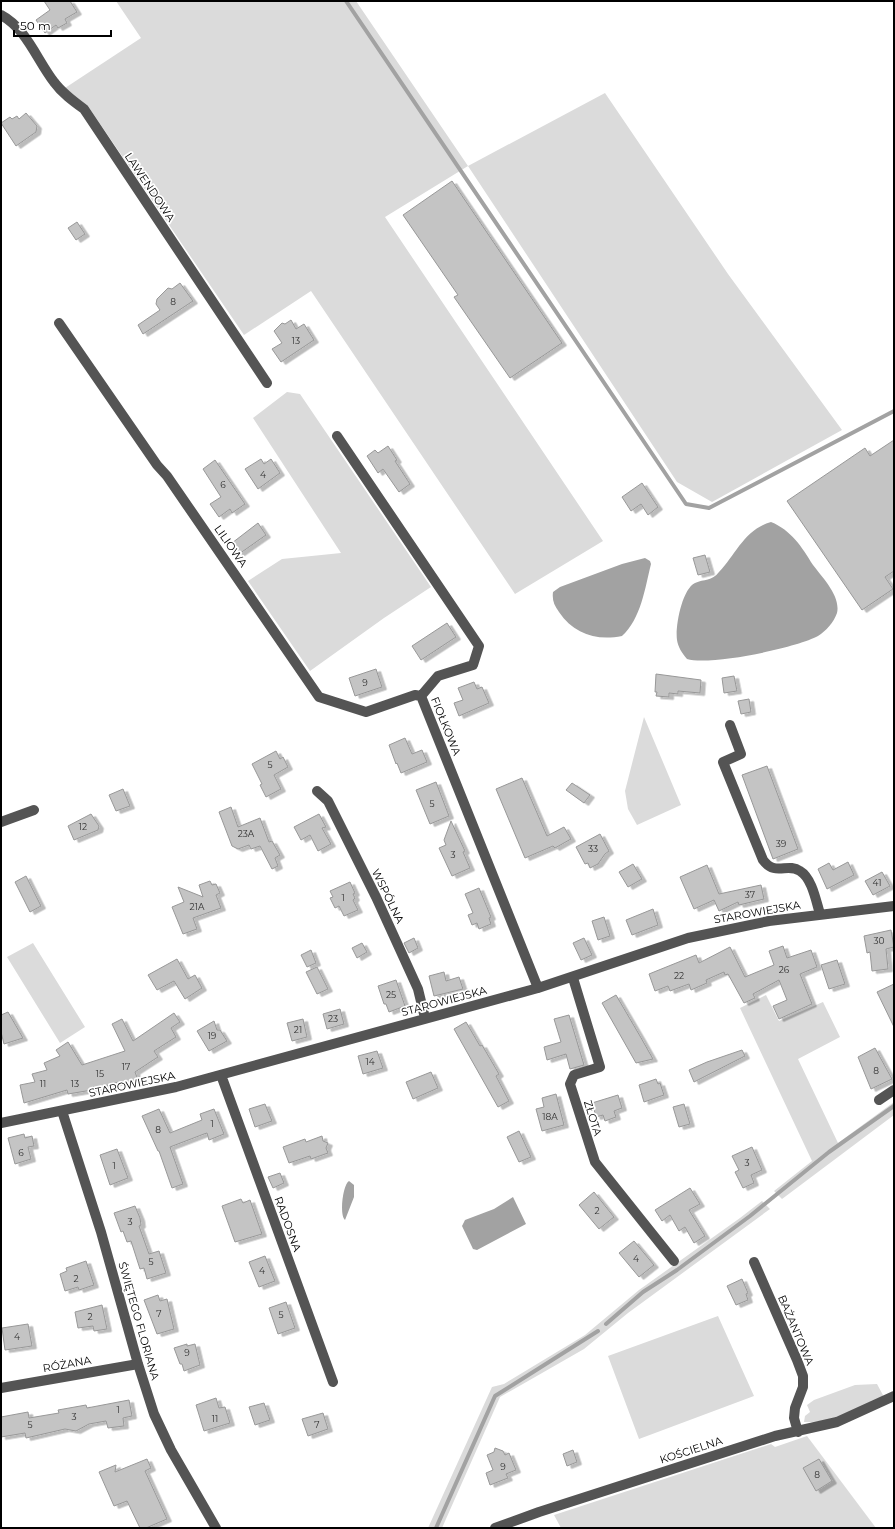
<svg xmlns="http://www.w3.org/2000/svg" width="895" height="1529" viewBox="0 0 895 1529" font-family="Montserrat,sans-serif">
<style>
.green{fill:#dbdbdb}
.water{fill:#a2a2a2}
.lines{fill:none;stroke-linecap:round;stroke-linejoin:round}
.stream{stroke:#a2a2a2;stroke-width:4}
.building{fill:#c4c4c4;stroke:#989898;filter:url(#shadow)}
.minor{stroke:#545454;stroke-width:10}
.labels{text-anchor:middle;stroke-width:3.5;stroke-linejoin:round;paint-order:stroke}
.number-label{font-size:9px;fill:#313131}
.street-label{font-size:11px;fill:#000;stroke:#fff}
</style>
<defs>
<filter id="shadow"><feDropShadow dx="4.5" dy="2.5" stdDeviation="0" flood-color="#0004"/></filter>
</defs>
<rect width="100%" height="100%" fill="#fff"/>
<path class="green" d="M116 1H356L468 166 605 93 728 274 842 430 712 502 677 482 468 166 385 217 603 541 515 594 311 291 244 335 88 106 65 88 141 38Z
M287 392 300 394 431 587 384 618 310 671 248 581 282 559 341 553 253 418Z
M644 717 681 805 637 825 628 809 625 791Z
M33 943 85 1027 60 1043 7 957Z
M766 995 779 1021 823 1002 840 1037 798 1059 838 1143 894 1102V1115L782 1199 774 1191 812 1161 740 1008Z
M762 1201 770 1209 628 1313 584 1349 500 1397 442 1528H428L492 1387 504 1384 585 1335 639 1290 740 1218Z
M718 1316 754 1396 639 1439 608 1356Z
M877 1384 884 1397C859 1409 833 1423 804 1422L805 1416 810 1412 807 1405 814 1400 855 1385Z
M807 1436 876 1528H561L554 1515 771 1444 775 1447Z"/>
<path class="water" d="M771 522C791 530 802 547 813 565 822 577 841 596 837 613 834 622 826 631 818 636 796 648 710 666 687 659 682 653 678 647 677 640 675 627 682 589 695 583 704 579 712 581 719 572 736 554 745 529 771 522Z
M645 558 650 561 651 564C645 588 641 619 622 636 596 641 574 634 559 612 554 605 552 600 553 592L560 587 622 564Z
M349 1181 354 1185V1197L345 1220C339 1215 343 1184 349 1181Z
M513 1197 526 1224 477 1250 473 1249 462 1226 465 1220 494 1209Z"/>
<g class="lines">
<path class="stream" d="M346 1 686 504 709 508 894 411
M606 1324 643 1292 677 1270 750 1216 829 1152 894 1106
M436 1528 495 1396 598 1331"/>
</g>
<path class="building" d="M44 1H70L77 12 65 19 67 23 58 28 56 25 45 33 36 20 50 10Z
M26 113 37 126 36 132 16 146 1 123 10 117 12 119 17 116 19 119Z
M452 181 562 343 510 378 454 297 458 295 403 215Z
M77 222 85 234 76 240 68 228Z
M180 283 193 301 143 334 138 325 160 310 156 304 157 299 168 288 172 289Z
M291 320 296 329 304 324 314 340 281 362 272 349 282 343 274 331 282 323 285 324Z
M894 440V571L885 577 893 589 862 610 787 501 865 448 870 456Z
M388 446 397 460 395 461 410 484 399 492 383 469 378 473 367 456 375 450 378 453Z
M261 459 264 464 271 459 280 473 258 489 245 469Z
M215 460 245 504 232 513 230 509 219 517 210 504 221 497 203 469Z
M642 483 658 507 648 515 641 504 631 511 622 497Z
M258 523 266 535 239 554 232 543Z
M705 555 710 572 698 575 693 558Z
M447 623 456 637 421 660 412 646Z
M376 669 382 687 355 696 349 678Z
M656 674 701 680 700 693 678 691V694L669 693V697L656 696 657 692H655Z
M734 676 737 691 724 693 722 678Z
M474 682 477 689 482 687 489 703 459 716 454 703 463 700 458 688Z
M749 699 751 712 741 714 738 701Z
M405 738 412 754 422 750 427 762 401 773 397 763 396 764 389 745Z
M276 751 280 759 283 757 288 767 274 775 281 789 266 797 260 785 262 784 252 764Z
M767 766 798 849 773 859 742 775Z
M522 778 547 836 564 827 571 839 555 848 553 846 525 858 496 789Z
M436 782 449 816 430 824 416 790Z
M572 783 590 795 584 803 566 790Z
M123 789 130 806 116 811 109 795Z
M231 807 238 827 260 818 269 842 272 841 280 855 275 858 278 866 272 869 260 846 251 849 249 845 238 849 232 846 219 812Z
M91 814 99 826 98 830 74 840 68 826Z
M319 814 326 827 322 828 331 844 318 851 310 835 301 840 294 827Z
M451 821 465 851 463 852 470 868 452 876 439 848 446 845 444 840Z
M600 834 609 851 605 854 598 864 590 868 588 863 585 864 576 847Z
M848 862 854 875 827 889 818 869 829 863 833 870Z
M633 864 642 879 628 887 619 872Z
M707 865 719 894 761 885 764 899 739 905 738 902 719 911 714 900 694 909 680 877Z
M882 872 890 886 873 895 865 881Z
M26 876 41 906 30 912 15 882Z
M210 881 212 885 216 884 220 893 216 895 221 908 193 918 197 929 183 934 172 907 184 902 178 887 203 897 199 885Z
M350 882 355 893 353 894 355 898 353 900 358 910 344 916 339 906 335 908 330 898 333 897 330 891Z
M479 888 491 917 489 918 491 924 479 929 477 923 472 925 468 915 473 913 465 894Z
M653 909 658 925 632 935 626 920Z
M604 917 610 936 598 940 592 921Z
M891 930 894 947 886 949 888 969 872 971 870 952 867 953 864 936Z
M414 938 418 948 409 953 404 943Z
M584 938 592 955 581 960 573 943Z
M362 943 367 952 357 958 352 948Z
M783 946 787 958 811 950 817 967 800 974 812 1004 779 1019 773 1006 787 1000 779 980 753 994 755 998 744 1003 728 974 725 975 724 972 706 980 707 983 691 990 689 984 670 991 668 986 655 991 649 974 696 955 699 963 730 947 745 977 774 965 769 951Z
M311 950 316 963 307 967 301 955Z
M177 959 188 979 195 975 202 988 185 999 174 981 157 990 148 975Z
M837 960 845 984 829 989 821 965Z
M317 967 328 989 317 994 306 972Z
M444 972 446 981 459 977 463 989 434 996 429 976Z
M396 980 405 1006 389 1012 386 1004H384L378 986Z
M894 984V1027L877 992Z
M616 995 640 1036 653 1059 636 1063 602 1003Z
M340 1009 344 1024 327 1029 323 1014Z
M8 1012 23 1038 4 1044 1 1032V1015Z
M174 1013 180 1022 171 1028 176 1037 154 1051 158 1057 135 1072 138 1080 124 1085 122 1081 92 1090 68 1094 67 1090 24 1103 20 1085 35 1082 32 1074 47 1070 44 1063 60 1056 56 1050 68 1042 82 1065 125 1051 112 1024 122 1019 133 1041Z
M569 1015 584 1065 570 1069 566 1054 547 1060 544 1047 561 1042 554 1019Z
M303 1019 307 1037 292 1041 287 1023Z
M214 1021 217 1030H220L227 1041 209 1051 197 1031Z
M466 1022 480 1046 482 1045 499 1074 496 1076 509 1101 498 1107 454 1029Z
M875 1048 892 1079 871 1089 858 1057Z
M742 1050 745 1056 694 1082 689 1070 707 1062Z
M377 1051 383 1068 363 1074 358 1056Z
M431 1072 438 1088 413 1099 406 1082Z
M656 1079 658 1084 660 1083 664 1095 644 1102 639 1085Z
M556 1094 564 1125 542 1131 536 1109 544 1107 542 1098Z
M618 1095 622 1108 614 1111 616 1117 605 1121 603 1115 596 1117 592 1103Z
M265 1104 272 1121 255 1127 249 1109Z
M684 1104 690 1124 679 1127 673 1107Z
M159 1109 170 1133 202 1120 200 1114 214 1109 224 1134 209 1140 207 1133 204 1134 170 1147 183 1184 172 1188 159 1151H158L142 1116Z
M519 1131 531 1157 519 1162 507 1137Z
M24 1134 25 1138 32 1136 34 1146 28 1147 31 1159 15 1164 8 1138Z
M322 1136 323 1141 328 1143 326 1148 328 1153 311 1159 310 1156 289 1163 283 1147 305 1139 306 1142Z
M752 1147 762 1170 751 1175 754 1183 743 1188 735 1172 739 1170 732 1156Z
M117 1149 128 1178 110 1185 100 1155Z
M280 1173 284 1183 273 1188 268 1177Z
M690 1188 700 1204 689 1210 705 1236 694 1243 685 1227 679 1231 670 1215 662 1221 655 1210Z
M594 1192 614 1217 599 1229 579 1205Z
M241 1199 243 1203 250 1200 262 1234 235 1242 222 1206Z
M135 1206 140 1218 141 1225 139 1226 149 1254 159 1251 166 1273 147 1279 144 1268 140 1269 131 1241 127 1242 123 1231 121 1232 114 1213Z
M634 1241 654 1265 639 1277 619 1253Z
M265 1256 275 1281 259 1287 249 1262Z
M86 1261 94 1285 79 1290 78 1287 65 1291 60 1274 67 1271 66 1268Z
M742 1279 748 1293 746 1294 748 1300 736 1305 727 1286Z
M158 1295 160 1301 167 1299 174 1329 157 1334 144 1300Z
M286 1302 295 1328 278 1334 269 1308Z
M102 1305 107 1329 94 1331 93 1326 78 1328 75 1312Z
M28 1324 32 1346 5 1350 2 1328Z
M187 1344V1346L195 1344 200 1365 184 1371 182 1364H180L174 1348Z
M216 1398 219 1408 225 1407 230 1423 204 1431 196 1405Z
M129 1400 132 1416 123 1418 124 1426 108 1428 106 1421 89 1424 76 1431 65 1429 26 1438 25 1433 1 1437V1417L28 1412 29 1418 59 1413 58 1410 86 1405 87 1408Z
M264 1403 270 1420 255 1425 249 1407Z
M323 1413 328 1429 308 1436 302 1419Z
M495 1448 503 1451 505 1455 509 1453 516 1470 506 1474 508 1478 490 1485 486 1473 493 1470 487 1455 494 1452Z
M573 1450 577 1462 567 1466 563 1454Z
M147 1459 151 1468 145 1471 167 1519 146 1528H140L127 1501 114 1506 99 1472 116 1465 115 1472Z
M819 1459 832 1481 816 1491 803 1468Z"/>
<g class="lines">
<path class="minor" d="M1 15C26 28 37 60 54 82 62 93 73 101 84 109L267 383
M59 323 157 465 167 476 319 697 366 712 415 695 421 696
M337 436 479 646 473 665 438 676 421 696 538 988
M730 725 741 754 723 762 763 860C776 877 787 862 800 871 812 878 816 901 820 914
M317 791 328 801 376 897 418 989 425 1018
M1 822 34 810
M573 978 600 1067 574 1075 570 1084 595 1162 674 1261
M221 1075 333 1382
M879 1100 894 1090
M62 1111 101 1232 138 1364 154 1414 171 1450 216 1528
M1 1123 176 1087 538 988 688 938 769 921 894 906
M754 1262 797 1360 803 1376V1387L795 1408 794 1418 798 1432
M1 1388 138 1364
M495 1528 539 1512 775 1436 837 1422 894 1396"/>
</g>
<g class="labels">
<g class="number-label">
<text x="173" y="305">8</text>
<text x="296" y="344">13</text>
<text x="263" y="478">4</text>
<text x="223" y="488">6</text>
<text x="365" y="686">9</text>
<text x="270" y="768">5</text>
<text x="432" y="807">5</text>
<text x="83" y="830">12</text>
<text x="246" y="837">23A</text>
<text x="781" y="847">39</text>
<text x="593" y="852">33</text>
<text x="453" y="858">3</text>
<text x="877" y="886">41</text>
<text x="750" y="898">37</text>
<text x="343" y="901">1</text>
<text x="197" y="910">21A</text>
<text x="879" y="944">30</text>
<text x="784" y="973">26</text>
<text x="679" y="979">22</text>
<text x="391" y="998">25</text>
<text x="333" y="1022">23</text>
<text x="298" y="1033">21</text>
<text x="212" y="1039">19</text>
<text x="370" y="1065">14</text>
<text x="126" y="1070">17</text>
<text x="876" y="1074">8</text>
<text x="100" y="1077">15</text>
<text x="43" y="1087">11</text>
<text x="75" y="1087">13</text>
<text x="550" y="1120">18A</text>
<text x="212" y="1127">1</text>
<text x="158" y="1133">8</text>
<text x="21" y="1156">6</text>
<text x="747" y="1166">3</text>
<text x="114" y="1169">1</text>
<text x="597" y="1214">2</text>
<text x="130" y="1225">3</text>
<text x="636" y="1262">4</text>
<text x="151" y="1265">5</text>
<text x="262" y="1274">4</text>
<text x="76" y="1282">2</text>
<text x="159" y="1317">7</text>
<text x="281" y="1318">5</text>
<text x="90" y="1320">2</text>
<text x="17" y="1340">4</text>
<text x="187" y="1356">9</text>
<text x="118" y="1413">1</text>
<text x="74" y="1420">3</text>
<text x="215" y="1422">11</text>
<text x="30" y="1428">5</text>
<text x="317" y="1428">7</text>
<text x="503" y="1470">9</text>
<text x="817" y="1478">8</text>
</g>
<g class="street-label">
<text transform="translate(150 187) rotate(56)" y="4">LAWENDOWA</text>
<text transform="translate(231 546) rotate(55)" y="4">LILIOWA</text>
<text transform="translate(446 726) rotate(68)" y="4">FIOŁKOWA</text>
<text transform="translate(388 896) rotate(64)" y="4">WSPÓLNA</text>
<text transform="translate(757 912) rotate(-10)" y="4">STAROWIEJSKA</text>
<text transform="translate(444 1001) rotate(-15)" y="4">STAROWIEJSKA</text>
<text transform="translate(132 1084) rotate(-12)" y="4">STAROWIEJSKA</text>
<text transform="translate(593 1118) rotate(73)" y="4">ZŁOTA</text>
<text transform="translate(288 1224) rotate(70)" y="4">RADOSNA</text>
<text transform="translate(139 1321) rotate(74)" y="4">ŚWIĘTEGO FLORIANA</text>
<text transform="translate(796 1330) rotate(67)" y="4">BAŻANTOWA</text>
<text transform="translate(67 1364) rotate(-10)" y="4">RÓŻANA</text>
<text transform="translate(691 1450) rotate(-18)" y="4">KOŚCIELNA</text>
</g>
</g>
<rect width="895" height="1529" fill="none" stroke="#000000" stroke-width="4"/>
<path d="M14 30v6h97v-6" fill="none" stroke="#000000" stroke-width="2"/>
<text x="20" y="30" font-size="12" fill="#000000" stroke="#ffffff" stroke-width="3" paint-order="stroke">50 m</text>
</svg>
